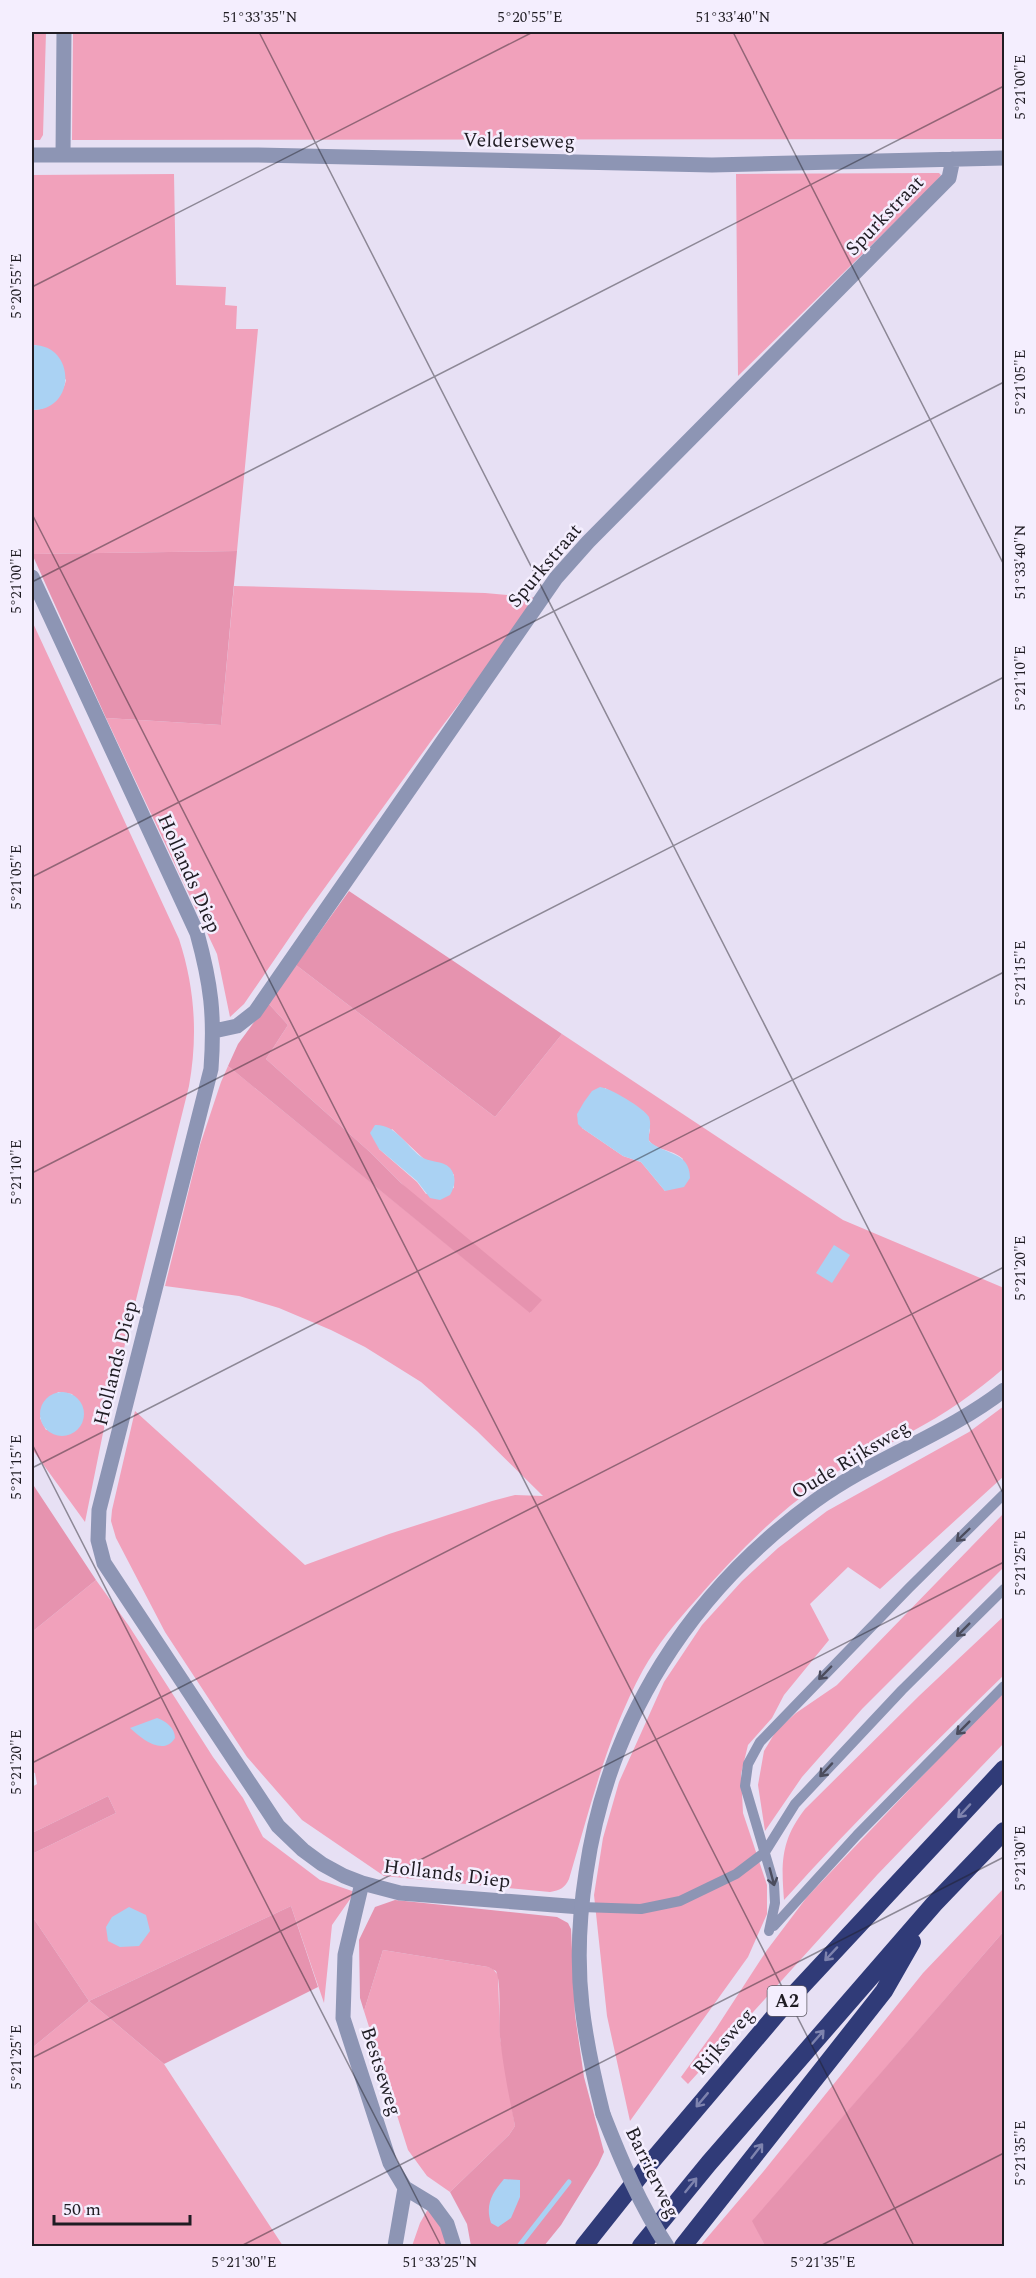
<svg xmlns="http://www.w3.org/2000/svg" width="1036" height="2278" viewBox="0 0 1036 2278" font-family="Spectral,serif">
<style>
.green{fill:#f1a1bb;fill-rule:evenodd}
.forest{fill:#e693af}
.water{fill:#aad2f3}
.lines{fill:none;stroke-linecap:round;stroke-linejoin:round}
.stream{stroke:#aad2f3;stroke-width:5}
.service{stroke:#8d95b4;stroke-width:10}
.minor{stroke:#8d95b4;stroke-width:15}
.tertiary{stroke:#8d95b4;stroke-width:15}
.motorway{stroke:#303b78;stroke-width:18}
.tertiary-bridge{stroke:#8d95b4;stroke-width:15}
.oneway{stroke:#4b4c5d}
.oneway2{stroke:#7e83ae}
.ticks{fill:none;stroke:#1f1c23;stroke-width:1.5;stroke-opacity:0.45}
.labels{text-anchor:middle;stroke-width:5;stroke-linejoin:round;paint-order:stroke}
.shield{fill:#f4eefe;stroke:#5f5b65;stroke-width:1.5}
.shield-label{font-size:18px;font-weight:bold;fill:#1f1c23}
.street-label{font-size:20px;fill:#1f1c23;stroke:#f4eefe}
.neatline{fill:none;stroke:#1f1c23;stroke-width:2}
.ticks-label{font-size:15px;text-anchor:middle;fill:#1f1c23}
</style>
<rect width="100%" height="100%" fill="#e7e0f4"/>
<path class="green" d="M32 32H46L43 135 40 140H32Z
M73 32H1004V139L72 140Z
M939 173 941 175 932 186 738 376 736 174Z
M174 174 176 285 226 287 225 305 237 306 236 329H258L237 551 32 554V410C48 411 63 395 66 380L36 345H32V175Z
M234 586 485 593 539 598 434 737 305 915 244 1004 230 1017 217 954 106 718 221 725Z
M32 621 179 939C195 988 198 1036 189 1086L103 1433 85 1522 32 1449ZM58 1392 72 1394 83 1411 81 1424 46 1430 40 1418Z
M296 965 495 1117 562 1034 843 1220 1004 1288V1368C975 1393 945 1414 911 1432 885 1447 857 1459 832 1475 780 1509 735 1555 695 1601 676 1622 657 1645 643 1670 607 1736 590 1808 569 1879 565 1888 560 1890 550 1892L384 1876 302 1820 247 1757 165 1632 116 1538 111 1521 112 1510 135 1411 305 1565 389 1534 492 1501 515 1495 543 1496 477 1431 421 1382 365 1347 331 1330 279 1308 239 1296 165 1286 200 1145 221 1082 228 1066 531 1313 371 1153 266 1059 288 1025 268 1003ZM605 1088 644 1112 650 1130 648 1139C655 1151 673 1149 683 1159L665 1191 641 1162 623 1156 582 1128ZM392 1129 425 1160 447 1166 454 1175V1188L426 1194 417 1182 379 1149Z
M1004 1406V1476L880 1589 848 1567 810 1604 829 1640 784 1695 772 1718 748 1745 741 1774 743 1813 767 1885V1914L748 1957 630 2121 607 2016 594 1895 603 1838 619 1782 664 1682 702 1625 742 1581 778 1548 827 1511 969 1432Z
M1004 1513V1567L862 1709 802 1777 765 1831 758 1785 764 1751 776 1731 796 1713 837 1685Z
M96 1580 129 1626 213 1757 243 1798 263 1837 320 1880 355 1892 332 1925 324 2003 291 1906 89 2001 164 2064 283 2246H32V2048L89 2001 32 1916V1854L116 1813 108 1796 32 1833V1787L37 1784 35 1773 32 1772V1632Z
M1004 1616V1675C929 1748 854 1822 784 1900 781 1862 781 1840 805 1809L920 1695Z
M1004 1690V1743L877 1875 688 2084 681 2077 715 2030 767 1950 807 1897Z
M1004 1888V1931L753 2221 765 2246H700L763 2172 923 1973Z
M383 1950 488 1967 493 1969 498 1975 500 2037 515 2126 509 2135 450 2192 427 2176 408 2150 364 2011Z
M428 2209 441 2225 449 2246H412L420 2223Z"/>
<path class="forest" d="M237 551 221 725 106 718 32 554Z
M349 891 562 1034 495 1117 296 965Z
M268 1003 288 1025 266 1059 371 1153 401 1183 542 1300 530 1313 228 1066 238 1044Z
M32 1483 96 1580 32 1632Z
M108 1796 116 1813 32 1854V1833Z
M395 1900 557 1917 568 1923 571 1929 575 2015 584 2077 604 2152 598 2165 561 2225 544 2246H471L467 2224 450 2192 509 2135 515 2126C509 2096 503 2067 500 2037 498 2021 502 1984 496 1971L488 1967 383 1950 364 2011 360 1998 359 1940 375 1907Z
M291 1906 318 1987 164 2064 89 2001 32 2048V1916L89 2001Z
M1004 1931V2246H765L752 2221Z"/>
<path class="water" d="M32 345C76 344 77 411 32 410Z
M600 1087C610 1088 644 1108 649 1117 652 1125 648 1133 649 1141 664 1155 690 1151 690 1178L684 1187 665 1191 641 1162 623 1156 582 1128 578 1124 577 1114 584 1102 592 1091Z
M375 1125C395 1124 406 1145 420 1156 429 1163 443 1160 450 1168 457 1177 455 1186 450 1195L440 1200 430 1198 417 1181 379 1149 370 1133Z
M834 1245 850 1255 832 1283 816 1273Z
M40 1414a22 22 0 1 1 44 0a22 22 0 1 1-44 0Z
M157 1718C166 1721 175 1728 175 1738 163 1757 141 1738 130 1728Z
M129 1907 146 1915 150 1931 139 1946 120 1947 108 1941 106 1927 112 1917Z
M504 2179 520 2180V2197L511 2218 498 2227 491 2223C485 2205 492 2193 504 2179Z"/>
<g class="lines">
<path class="stream" d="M519 2246 569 2182"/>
<path class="service" d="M581 1907 641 1909 680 1901 736 1874 765 1852 795 1804 902 1690 1004 1589
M774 1926 857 1835 1004 1686
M769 1931 775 1903 774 1884 745 1786 748 1764 760 1742 909 1588 1004 1494"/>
<path class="minor" d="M32 155H258L712 165 1004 158
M63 155 64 32
M32 577 197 933C211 984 215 1015 211 1069L99 1510 98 1540 104 1563 278 1826 303 1850 322 1864 344 1876 362 1883 400 1893 581 1907
M214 1031 237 1026 255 1012 556 578 588 542 949 178 953 159
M362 1883 345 1955 343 2018 390 2163 405 2188 433 2205 447 2224 454 2246
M395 2246 405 2188"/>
<path class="tertiary" d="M603 2114C594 2078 586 2042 582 2006 577 1962 579 1917 586 1873 608 1720 690 1592 815 1501 874 1458 946 1435 1004 1390"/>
<path class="motorway" d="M584 2246 646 2168 786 2003 1004 1769
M641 2246 709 2163 934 1904 1004 1831
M683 2246 884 1991 912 1942"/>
<path class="tertiary-bridge" d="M603 2114C621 2160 640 2205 667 2246"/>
</g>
<defs><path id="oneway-shaft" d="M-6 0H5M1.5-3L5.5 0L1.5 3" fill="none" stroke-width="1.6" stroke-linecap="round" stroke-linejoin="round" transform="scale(1.5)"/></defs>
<g class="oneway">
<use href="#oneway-shaft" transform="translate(963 1535) rotate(136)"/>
<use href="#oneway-shaft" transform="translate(963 1630) rotate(135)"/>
<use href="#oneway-shaft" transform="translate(825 1673) rotate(134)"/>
<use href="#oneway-shaft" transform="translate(963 1728) rotate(135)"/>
<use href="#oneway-shaft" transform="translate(826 1770) rotate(133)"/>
<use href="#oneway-shaft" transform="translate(772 1877) rotate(75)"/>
</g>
<g class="oneway2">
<use href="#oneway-shaft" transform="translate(964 1811) rotate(133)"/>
<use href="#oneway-shaft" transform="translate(831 1954) rotate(133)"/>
<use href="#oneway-shaft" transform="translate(818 2037) rotate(-49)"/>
<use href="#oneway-shaft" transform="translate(702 2100) rotate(130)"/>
<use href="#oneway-shaft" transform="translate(757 2151) rotate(-52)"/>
<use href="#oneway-shaft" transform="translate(691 2185) rotate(-51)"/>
</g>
<path class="ticks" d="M259 32 1004 1495M733 32 1004 565M32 287 533 32M32 514 914 2246M32 582 1004 86M32 877 1004 382M32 1173 1004 677M32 1444 441 2246M32 1468 1004 972M32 1763 1004 1267M32 2058 1004 1562M241 2246 1004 1857M820 2246 1004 2153"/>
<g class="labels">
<rect class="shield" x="767.5" y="1986" width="39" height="30" rx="4.5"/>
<g class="shield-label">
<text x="787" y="2007">A2</text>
</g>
<g class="street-label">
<text transform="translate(519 140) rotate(1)" y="7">Velderseweg</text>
<text transform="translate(884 215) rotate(-46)" y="7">Spurkstraat</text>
<text transform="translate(544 565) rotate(-50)" y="7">Spurkstraat</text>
<text transform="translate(190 873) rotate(66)" y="7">Hollands Diep</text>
<text transform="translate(115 1363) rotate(-76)" y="7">Hollands Diep</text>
<text transform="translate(850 1459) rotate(-31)" y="7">Oude Rijksweg</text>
<text transform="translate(447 1873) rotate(7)" y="7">Hollands Diep</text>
<text transform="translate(723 2041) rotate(-49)" y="7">Rijksweg</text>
<text transform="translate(382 2071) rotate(72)" y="7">Bestseweg</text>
<text transform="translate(653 2172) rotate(64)" y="7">Barrierweg</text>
</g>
</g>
<rect width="1036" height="2278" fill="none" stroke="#f4eefe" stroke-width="66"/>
<path d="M54 2215v9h136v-9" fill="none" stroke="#1f1c23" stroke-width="3"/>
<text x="63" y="2215" font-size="18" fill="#1f1c23" stroke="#f4eefe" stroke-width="4.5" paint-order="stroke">50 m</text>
<rect x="33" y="33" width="970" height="2212" class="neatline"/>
<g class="ticks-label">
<text x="260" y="22">51°33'35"N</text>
<text x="530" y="22">5°20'55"E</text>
<text x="733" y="22">51°33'40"N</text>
<text transform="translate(1020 87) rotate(-90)" y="5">5°21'00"E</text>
<text transform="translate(16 286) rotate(-90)" y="5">5°20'55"E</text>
<text transform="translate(1020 382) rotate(-90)" y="5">5°21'05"E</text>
<text transform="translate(1020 562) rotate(-90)" y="5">51°33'40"N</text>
<text transform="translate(16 581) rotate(-90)" y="5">5°21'00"E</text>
<text transform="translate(1020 678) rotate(-90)" y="5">5°21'10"E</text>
<text transform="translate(16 877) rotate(-90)" y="5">5°21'05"E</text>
<text transform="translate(1020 973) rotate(-90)" y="5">5°21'15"E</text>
<text transform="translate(16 1172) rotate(-90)" y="5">5°21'10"E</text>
<text transform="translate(1020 1268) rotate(-90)" y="5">5°21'20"E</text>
<text transform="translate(16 1467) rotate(-90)" y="5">5°21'15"E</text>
<text transform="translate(1020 1563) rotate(-90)" y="5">5°21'25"E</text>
<text transform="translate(16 1762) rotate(-90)" y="5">5°21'20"E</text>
<text transform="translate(1020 1858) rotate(-90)" y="5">5°21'30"E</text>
<text transform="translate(16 2057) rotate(-90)" y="5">5°21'25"E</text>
<text transform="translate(1020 2153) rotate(-90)" y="5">5°21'35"E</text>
<text x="244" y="2267">5°21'30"E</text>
<text x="440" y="2267">51°33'25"N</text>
<text x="823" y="2267">5°21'35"E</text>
</g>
</svg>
